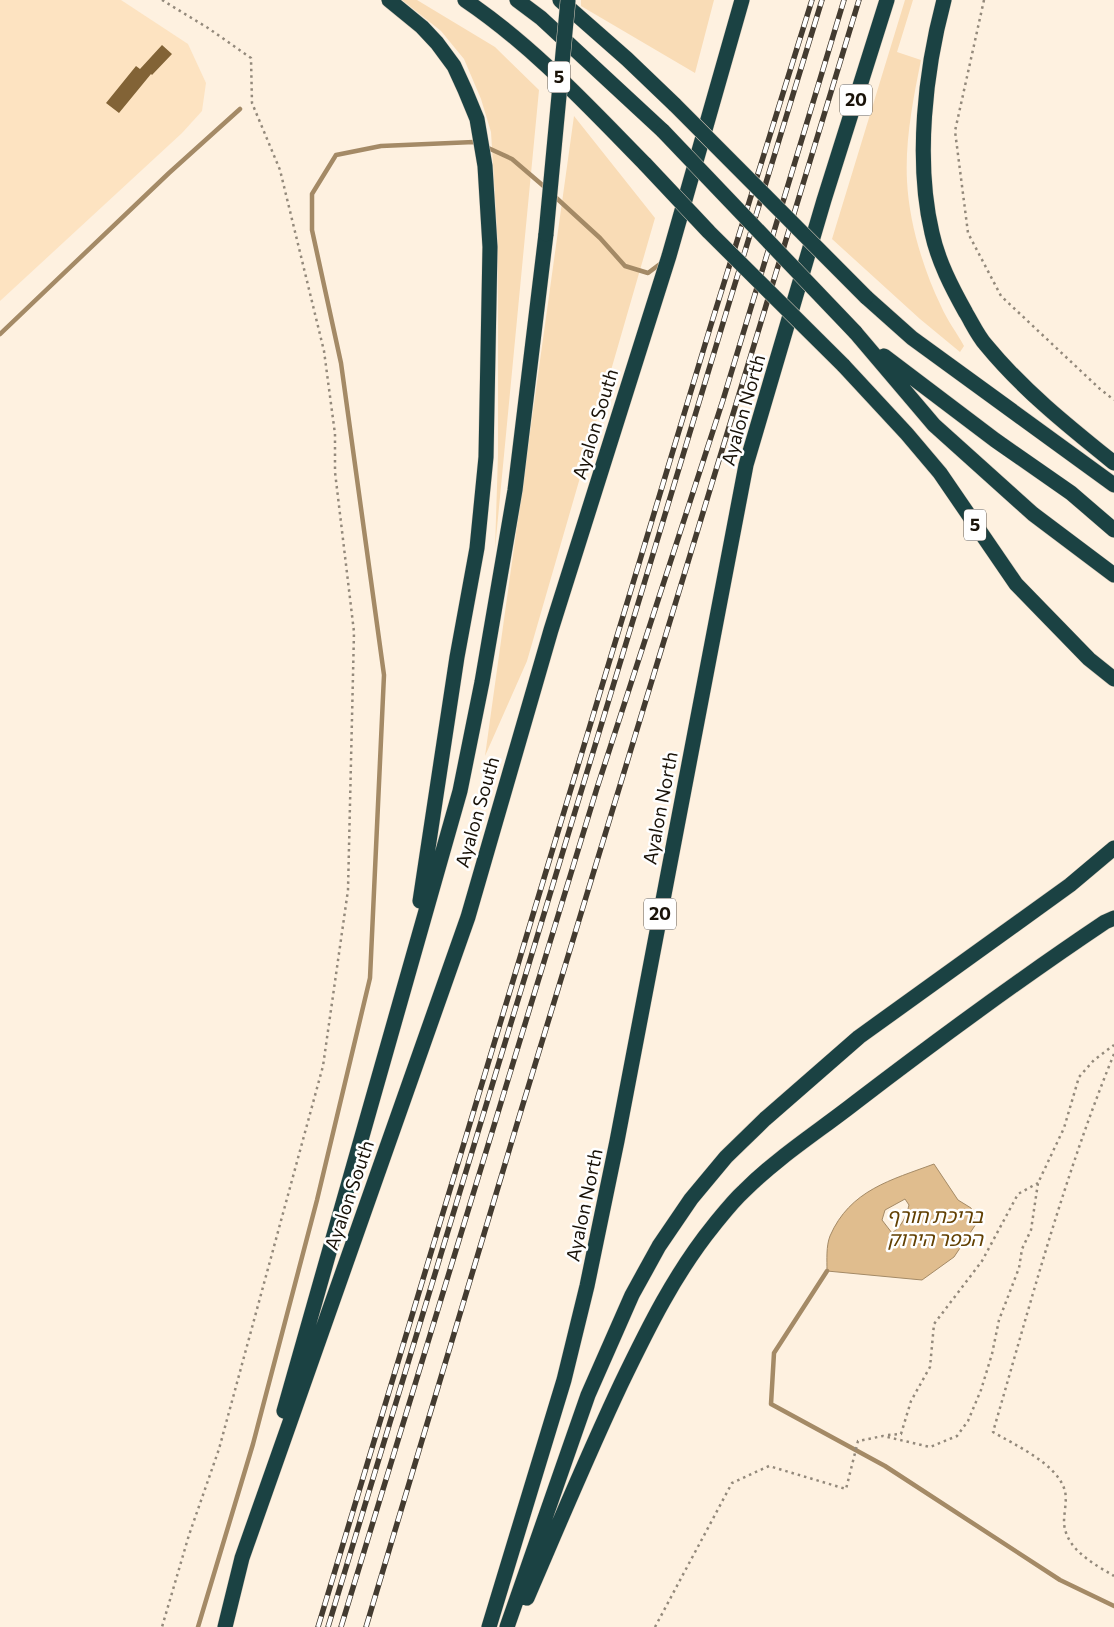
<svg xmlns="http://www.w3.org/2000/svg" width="1114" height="1627" viewBox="0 0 1114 1627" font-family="Commissioner,'Noto Sans Hebrew',sans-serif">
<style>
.built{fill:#fde3c1}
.green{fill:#f9dcb6}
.water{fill:#e0bd8e;stroke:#a48a66;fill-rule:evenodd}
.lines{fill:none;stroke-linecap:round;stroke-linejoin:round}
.stream{stroke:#a48a66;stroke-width:4.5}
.building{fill:#826336}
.motorway-casing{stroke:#d9cdbd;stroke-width:16}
.path{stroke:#93897b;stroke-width:2.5;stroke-dasharray:2.5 4;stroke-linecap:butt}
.motorway{stroke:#1b4243;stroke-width:15}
.rail-casing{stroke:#433b30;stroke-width:5.5}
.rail{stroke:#fff;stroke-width:4;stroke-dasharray:11;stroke-linecap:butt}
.motorway-bridge-casing{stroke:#d9cdbd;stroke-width:16;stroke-linecap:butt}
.motorway-bridge{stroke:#1b4243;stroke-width:15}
.labels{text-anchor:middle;stroke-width:5;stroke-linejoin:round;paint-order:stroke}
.shield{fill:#fff;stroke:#5e5952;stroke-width:1}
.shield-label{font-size:18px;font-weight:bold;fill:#191208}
.street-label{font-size:19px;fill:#191208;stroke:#fff}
.water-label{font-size:20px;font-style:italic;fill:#624003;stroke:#fff}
</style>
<rect width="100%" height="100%" fill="#fef1e0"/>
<path class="built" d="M0 0H121L188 44 206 83 202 111 182 133 0 301Z"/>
<path class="green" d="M402 0H417L495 47 539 90 495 549 498 455V246L491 132 481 99 464 59 441 31Z
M581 0H714L695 73 581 6Z
M905 0H913L897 52 921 60C913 100 905 140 907 181 909 222 923 269 941 306 947 320 957 333 964 346L960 352 920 319 832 239Z
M574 116 655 218 527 661 485 756Z"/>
<path class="water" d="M934 1164 958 1200 971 1208 976 1224 954 1257 922 1280 827 1271C827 1260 826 1246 830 1236 850 1190 891 1180 934 1164ZM905 1199 909 1205C906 1217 902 1226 892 1233L882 1220 885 1210Z"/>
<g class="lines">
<path class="stream" d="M486 147 512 159 547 189
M552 194 600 238 625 266 648 273 660 264
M0 334 169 173 240 109
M827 1271 774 1353 771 1404 885 1466 1060 1580 1114 1606
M198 1627 253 1444 317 1200 370 978 384 675 341 363 312 230V194L336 155 381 146 474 142 479 144"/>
</g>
<path class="building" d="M162 45 172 54 152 75 151 74 119 113 106 103 136 66 140 69Z"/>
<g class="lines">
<g class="motorway-casing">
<path id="motorway" d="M389 0 422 27 437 43 454 66 465 90 477 119 485 166 490 247 486 457 477 548 457 657 420 901
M465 0C533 46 588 106 645 164
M517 0 541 18 663 131
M560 0 627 59 675 105
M944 0C925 71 915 161 932 233 938 261 952 288 966 313 972 323 978 336 986 345 1023 390 1068 426 1114 463
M866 297 912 338 1114 485
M855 332 934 425 1033 514 1114 575
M884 356 995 440 1071 493 1114 530
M843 365 907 434 940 473 1016 584 1089 659 1114 679
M284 1411 460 791 482 682 515 490 546 234
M527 1598C558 1526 588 1454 621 1384 648 1328 675 1273 714 1225 723 1214 733 1201 744 1191 778 1157 819 1131 856 1102 937 1040 1020 979 1105 922L1114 918
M225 1627 242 1558 468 917 551 630 669 256 742 0
M489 1627 564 1380 587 1286 617 1141 746 465 824 200 887 0
M507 1627 588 1395 632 1295 659 1246 691 1199 726 1157 765 1119 859 1037 1070 885 1114 848"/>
</g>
<path class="path" d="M162 0 208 28 251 58 252 103 280 170 324 351 335 434V472L354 632 348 890 323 1066 219 1449 189 1535 162 1627
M984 0 955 131 968 233 1001 296 1100 389 1114 400
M1114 1054C1064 1176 1030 1305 993 1432 1015 1445 1055 1463 1064 1488 1068 1498 1064 1511 1064 1522 1065 1549 1094 1564 1114 1576
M888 1435 901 1434 911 1401 930 1367 934 1324 982 1261 1018 1194 1038 1183
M655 1627 732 1483 769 1466 846 1489 858 1441 883 1436 930 1447 957 1436 968 1421 981 1390 992 1354 999 1320 1019 1268 1022 1249 1031 1230 1038 1183 1064 1128 1079 1077 1094 1060 1114 1045"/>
<use href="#motorway" class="motorway"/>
<g class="rail-casing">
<path id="rail" d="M318 1627 710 328 812 0
M328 1627 730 300 822 0
M341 1627 597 788 723 400 844 0
M366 1627 520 1114 859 0"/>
</g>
<use href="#rail" class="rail"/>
<g class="motorway-bridge-casing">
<path id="motorway-bridge" d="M675 105 866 297
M663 131 855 332
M645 164 709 232 843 365
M546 234 568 0"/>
</g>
<use href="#motorway-bridge" class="motorway-bridge"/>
</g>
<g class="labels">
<g class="shield">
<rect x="548" y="61.5" width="22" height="31" rx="4"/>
<rect x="840" y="84.5" width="32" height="31" rx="4"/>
<rect x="964" y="509.5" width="22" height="31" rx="4"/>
<rect x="644" y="898.5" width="32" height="31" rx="4"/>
</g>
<g class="shield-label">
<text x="559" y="83">5</text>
<text x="856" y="106">20</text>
<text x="975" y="531">5</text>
<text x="660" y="920">20</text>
</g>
<g class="street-label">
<text transform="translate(743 410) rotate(-74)" y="7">Ayalon North</text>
<text transform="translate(595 424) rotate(-73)" y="7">Ayalon South</text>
<text transform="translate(660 808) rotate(-79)" y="7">Ayalon North</text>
<text transform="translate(477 812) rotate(-74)" y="7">Ayalon South</text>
<text transform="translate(349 1195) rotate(-71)" y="7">Ayalon South</text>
<text transform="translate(584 1205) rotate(-78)" y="7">Ayalon North</text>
</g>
<g class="water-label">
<text x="935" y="1223">בריכת חורף<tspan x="935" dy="23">הכפר הירוק</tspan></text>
</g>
</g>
</svg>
